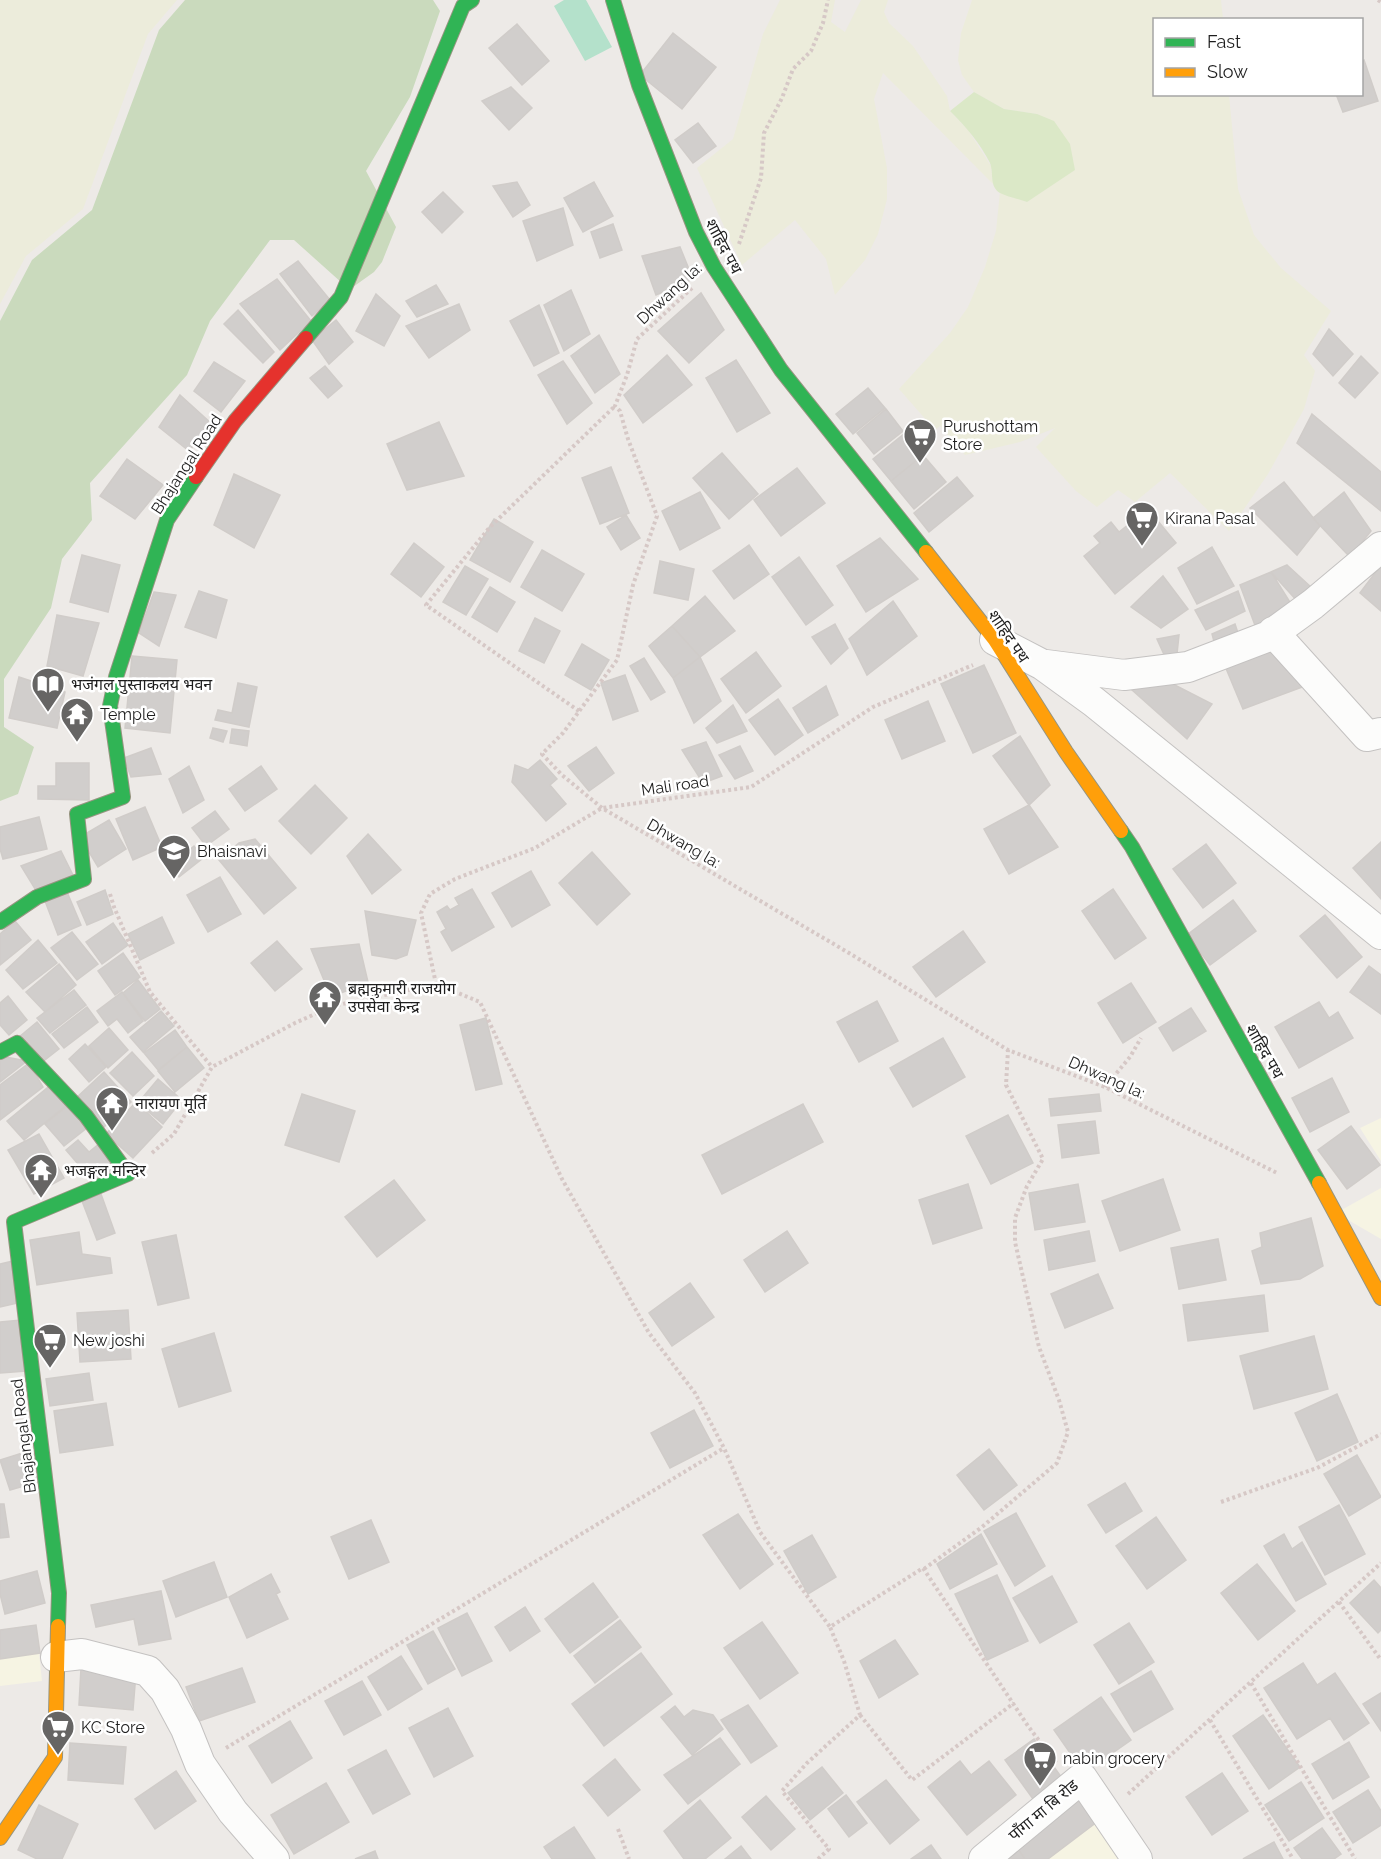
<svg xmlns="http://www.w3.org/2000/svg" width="1381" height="1859" viewBox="0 0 1381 1859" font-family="Raleway,'Noto Sans Devanagari',sans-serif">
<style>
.education{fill:#f6f4e3}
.farmland{fill:#ececdb}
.grass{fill:#dbe8c7}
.forest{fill:#cadabd}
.pitch{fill:#b4e1cb}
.building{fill:#d1cecc;stroke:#d0ccc9;stroke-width:1.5}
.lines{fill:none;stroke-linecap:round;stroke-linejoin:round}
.street-casing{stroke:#c4c2c1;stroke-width:32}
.fast-casing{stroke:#969580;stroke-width:16}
.slow-casing{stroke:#969580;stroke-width:16}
.jam-casing{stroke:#969580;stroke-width:16}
.path{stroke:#d6c8c6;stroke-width:4;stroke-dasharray:3 3;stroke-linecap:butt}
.street{stroke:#fcfcfb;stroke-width:30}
.fast{stroke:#30b455;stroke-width:14}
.slow{stroke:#ff9f0a;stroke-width:14}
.jam{stroke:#e5322d;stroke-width:14}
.labels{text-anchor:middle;stroke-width:5;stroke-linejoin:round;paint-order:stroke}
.street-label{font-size:16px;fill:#1e1e1e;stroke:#fff}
.poi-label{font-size:16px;fill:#1e1e1e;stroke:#fff;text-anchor:start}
</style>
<rect width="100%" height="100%" fill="#edeae7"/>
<path class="education" d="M1381 1118V1161L1360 1128Z
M1381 1188V1239L1336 1213Z
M36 1625 42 1681 0 1686V1630Z
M1079 1789 1120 1859H987Z"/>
<path class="farmland" d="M0 0H177L148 34 83 209 26 256 0 304Z
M780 0H835L831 22 845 32 861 0H888L884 12 889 23 913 46 947 96 950 111 968 130 991 166 993 184 883 73 874 99 887 168V199L878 234 865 260 835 295 826 259 795 220 742 265 697 168 733 139 763 34Z
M972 0H1221L1223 19 1154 20V94L1229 95 1238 189 1254 235 1281 268 1331 311 1304 355 1315 371 1304 409 1268 474 1229 531 1170 473 1135 502 1118 490 1097 507 1076 491 1036 447 1055 428 1020 442 965 455 940 426 935 430 899 389 950 333 968 307 985 267 996 231 1000 192 1027 202 1037 114 1004 109 974 92 962 75 958 60 961 33Z"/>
<path class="grass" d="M974 92 1004 109 1037 114 1054 121 1070 144 1075 170 1027 202C1019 199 1008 197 1000 193 989 186 994 174 990 163 980 143 966 127 950 111Z"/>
<path class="forest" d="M185 0H433L440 11 410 97 366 171 396 227 382 262 374 272 353 287 342 283 294 240H270L210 321 187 375 90 483 92 520 62 559 51 608 4 679V727L34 747 18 794 0 801V321L32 260 92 210 159 30Z"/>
<path class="pitch" d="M564 0H586L612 47 585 61 554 6Z"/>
<path class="building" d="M517 24 549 61 522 85 489 48Z
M673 33 716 67 682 109 640 75Z
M1364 60 1378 101 1343 112 1336 94H1362V61Z
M511 87 532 108 509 130 482 101Z
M698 123 716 146 693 163 675 140Z
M517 182 530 205 513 217 493 186Z
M594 182 613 216 583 232 564 198Z
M443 192 463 212 442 233 422 212Z
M563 208 573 245 537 261 523 221Z
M613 224 622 250 600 258 591 232Z
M680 247 693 279 656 295 642 256Z
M298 261 330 300 312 316 280 274Z
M277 279 311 321 280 350 240 304Z
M436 285 448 304 417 317 406 301Z
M571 290 590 334 564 351 544 305Z
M701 293 724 330 689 363 658 331Z
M376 294 400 316 384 346 356 331Z
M459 304 470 330 429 358 406 326Z
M539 305 559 353 534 366 510 321Z
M238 310 274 352 263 363 224 324Z
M336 320 353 342 329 364 312 340Z
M1329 329 1353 354 1333 376 1313 354Z
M599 335 620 374 595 393 571 356Z
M667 355 692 385 643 423 624 395Z
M1361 356 1378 373 1355 398 1339 383Z
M736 360 770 413 737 432 706 378Z
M563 361 592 403 567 424 538 375Z
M214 362 245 381 221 412 194 391Z
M325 366 342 386 328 398 310 378Z
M868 388 885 408 853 434 836 414Z
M180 395 212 424 189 451 159 427Z
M886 409 903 431 874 454 857 433Z
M1312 414 1381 472V511L1297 443Z
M439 422 464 476 407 490 387 444Z
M905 433 923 455 891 481 873 459Z
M722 453 758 494 729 519 693 478Z
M923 455 946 482 914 509 891 481Z
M127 459 163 485 135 519 100 496Z
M611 467 629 513 600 524 582 478Z
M797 468 825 503 781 536 754 500Z
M234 474 280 495 254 548 214 525Z
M957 477 973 496 929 532 914 513Z
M1284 482 1320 526 1297 555 1250 508Z
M700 492 720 528 680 550 662 511Z
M1344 492 1371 531 1350 557 1313 518Z
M1148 509 1176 543 1115 594 1084 556 1100 543 1094 536 1111 522 1119 532Z
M626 515 640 538 621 550 607 527Z
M494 519 533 542 510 582 470 560Z
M880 538 918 579 866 612 837 566Z
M414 543 444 567 421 597 391 574Z
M749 545 769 574 734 599 713 571Z
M1212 547 1234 586 1197 604 1178 568Z
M542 550 584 574 562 611 521 587Z
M82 555 120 565 108 612 70 602Z
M799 557 833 605 806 625 772 577Z
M660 561 694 569 688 600 654 593Z
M1287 565 1311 587 1299 603 1271 572Z
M1381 565V611L1360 593Z
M465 566 488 579 466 615 443 602Z
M1271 572 1293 607 1256 628 1240 585Z
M1163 576 1188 609 1161 628 1131 607Z
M490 587 515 602 497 632 472 617Z
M199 591 227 600 216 638 185 627Z
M1238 591 1245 611 1206 630 1195 610Z
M154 592 176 595 159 646 139 633Z
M705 596 735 631 700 657 672 626Z
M893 601 917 636 867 675 849 639Z
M57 615 99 623 83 676 47 666Z
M535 618 560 631 544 663 519 651Z
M835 624 848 648 831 664 812 637Z
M1235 624 1240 639 1216 649 1212 634Z
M672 626 700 657 673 678 649 646Z
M1179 635 1177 654 1167 661 1157 639Z
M582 644 609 660 591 690 565 675Z
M1278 650 1302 687 1243 709 1225 666Z
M756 652 781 686 746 713 721 679Z
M132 656 177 660 170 733 125 728Z
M700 657 721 701 694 723 673 678Z
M644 658 665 692 651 700 630 666Z
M984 665 1016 733 973 753 941 684Z
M625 675 638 711 613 720 601 683Z
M19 677 65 692 57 728 9 718Z
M1163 679 1212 704 1187 739 1131 689Z
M238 683 257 687 249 727 215 720 218 710 232 713Z
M826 686 838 715 808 733 793 708Z
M778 699 803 735 775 755 749 720Z
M928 701 945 741 902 759 885 720Z
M733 705 747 731 717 743 706 728Z
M213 728 227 731 223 742 210 738Z
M232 729 249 731 247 746 230 743Z
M1020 736 1050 785 1029 805 993 756Z
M706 742 722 776 703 783 682 750Z
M740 746 753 771 735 779 719 755Z
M596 747 614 773 589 791 568 766Z
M151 748 161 774 131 777 124 758Z
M540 760 557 779 550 785 566 804 546 821 512 782 515 765 528 770Z
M56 763H89V800L38 799V786H56Z
M189 766 204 800 183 813 169 779Z
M261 766 277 789 245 811 229 789Z
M315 785 347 818 311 854 279 821Z
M1029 805 1058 847 1009 874 984 829Z
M145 807 162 847 133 860 116 819Z
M215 811 229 829 206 846 192 828Z
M39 817 47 849 3 859 0 849V827Z
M109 820 126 849 98 867 80 837Z
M368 834 401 870 372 894 347 856Z
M255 839 296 888 264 914 219 860 239 843Z
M1381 842V899L1353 868Z
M1206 844 1236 883 1203 908 1173 869Z
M194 846 203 858 179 877 170 866Z
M61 851 74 877 37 892 21 866Z
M592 852 630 894 597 925 559 883Z
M531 871 550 905 512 927 492 893Z
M220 877 241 914 208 932 187 895Z
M472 889 494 927 452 951 441 932 446 929 437 912 447 906 450 910 459 905 455 898Z
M1113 889 1146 938 1115 959 1082 911Z
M105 890 113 914 87 925 77 902Z
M67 892 81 925 58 935 45 901Z
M1233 900 1256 931 1210 965 1187 935Z
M365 911 416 920 407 955 396 959 372 955Z
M1325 915 1362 957 1337 978 1300 936Z
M162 917 174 943 140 960 128 934Z
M15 921 31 940 0 965V934Z
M113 923 128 945 102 964 86 942Z
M963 931 985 962 936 997 913 967Z
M72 932 98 964 77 980 51 948Z
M38 940 57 963 23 989 6 970Z
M277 941 302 969 275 991 251 963Z
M359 944 368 982 331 997 311 949Z
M123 953 140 977 115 995 98 971Z
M59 964 76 985 45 1012 26 992Z
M1369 966 1381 975V1014L1350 992Z
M138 980 160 1009 145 1021 123 993Z
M1131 983 1156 1022 1123 1043 1098 1003Z
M74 990 86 1005 50 1033 37 1018Z
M122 992 143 1021 128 1033 117 1019 108 1026 97 1011Z
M8 996 27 1020 9 1035 0 1025V1003Z
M877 1001 898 1041 859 1062 837 1022Z
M1319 1002 1329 1018 1338 1012 1353 1038 1299 1068 1275 1027Z
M87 1007 98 1022 64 1048 52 1034Z
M1191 1008 1206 1031 1173 1051 1159 1028Z
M161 1011 174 1026 143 1052 130 1037Z
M486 1018 502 1084 476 1090 460 1025Z
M37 1022 59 1049 41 1063 19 1037Z
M109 1028 128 1050 108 1068 89 1046Z
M175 1030 187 1047 158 1070 144 1053Z
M943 1038 965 1077 913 1107 890 1068Z
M85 1044 106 1067 89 1082 69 1059Z
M187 1047 204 1068 175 1092 158 1071Z
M132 1052 154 1076 133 1096 110 1073Z
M0 1056 27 1061 0 1082Z
M29 1063 43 1087 0 1120V1085Z
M104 1072 131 1102 103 1128 75 1099Z
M1332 1078 1349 1112 1310 1132 1292 1098Z
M158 1079 182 1100 163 1124 138 1103Z
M53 1083 69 1103 24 1140 7 1121Z
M302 1094 355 1111 339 1162 285 1145Z
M1099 1094 1101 1111 1051 1116 1049 1099Z
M136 1102 162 1127 133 1158 106 1134Z
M70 1104 88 1127 64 1146 45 1124Z
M803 1104 823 1142 722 1194 702 1155Z
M1008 1115 1033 1163 991 1184 966 1136Z
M1095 1121 1099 1153 1062 1158 1058 1125Z
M1351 1126 1380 1165 1347 1189 1318 1150Z
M39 1134 64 1178 34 1194 8 1150Z
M78 1140 89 1152 100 1143 120 1166 97 1186 66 1150Z
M1163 1179 1180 1230 1120 1251 1102 1201Z
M394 1180 425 1220 377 1257 345 1217Z
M968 1184 982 1228 933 1244 919 1200Z
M1078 1184 1085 1222 1035 1230 1029 1193Z
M101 1194 115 1233 97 1240 82 1201Z
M1311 1218 1323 1266 1300 1279 1261 1284 1252 1251 1262 1247 1260 1233Z
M787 1231 808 1263 765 1292 744 1260Z
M1089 1231 1095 1261 1049 1270 1044 1240Z
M79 1232 82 1254 110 1258 112 1273 37 1285 30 1240Z
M176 1235 189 1298 158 1305 142 1242Z
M1218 1239 1226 1280 1179 1289 1171 1248Z
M13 1261 22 1302 0 1307V1264Z
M1098 1274 1113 1308 1065 1328 1051 1294Z
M690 1283 714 1317 672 1346 649 1313Z
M1264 1295 1268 1331 1188 1341 1183 1305Z
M128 1310 131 1359 80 1362 77 1313Z
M21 1320 26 1371 0 1373V1322Z
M214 1333 231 1391 179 1407 162 1349Z
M1314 1336 1328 1389 1254 1409 1240 1356Z
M89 1373 93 1400 50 1406 46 1379Z
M1337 1394 1358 1442 1317 1461 1295 1413Z
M106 1403 113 1445 60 1453 54 1411Z
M694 1410 713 1446 670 1468 651 1433Z
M989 1449 1017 1485 984 1510 957 1475Z
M32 1450 41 1481 10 1490 0 1460Z
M1357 1455 1381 1497 1349 1516 1324 1474Z
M1125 1483 1142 1511 1106 1533 1088 1505Z
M0 1504H4L9 1537 0 1538Z
M1339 1505 1365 1554 1325 1575 1299 1527Z
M1016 1513 1045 1566 1015 1586 984 1531Z
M738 1514 773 1564 740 1589 703 1535Z
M1156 1517 1186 1560 1147 1589 1116 1546Z
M371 1520 389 1562 349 1579 331 1537Z
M981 1534 997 1564 950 1589 937 1564Z
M1284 1534 1292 1549 1302 1542 1326 1584 1296 1601 1264 1546Z
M812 1535 836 1577 808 1594 784 1551Z
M214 1562 227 1597 176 1617 163 1581Z
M1257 1564 1295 1611 1258 1640 1221 1593Z
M37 1571 45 1603 5 1614 0 1594V1581Z
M271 1574 280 1592 276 1594 288 1619 247 1638 229 1597Z
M997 1575 1028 1641 987 1660 955 1594Z
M1052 1576 1077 1622 1040 1643 1013 1598Z
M1374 1580 1381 1588V1630L1378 1633 1350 1603Z
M593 1583 618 1617 570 1653 545 1619Z
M161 1591 171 1639 139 1645 134 1619 96 1627 91 1605Z
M525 1607 540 1631 510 1651 495 1627Z
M467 1613 492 1661 462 1676 438 1628Z
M620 1620 641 1647 595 1683 574 1656Z
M762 1622 798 1673 760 1699 724 1648Z
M1129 1623 1154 1662 1119 1684 1094 1645Z
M36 1625 40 1653 0 1659V1630Z
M433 1631 455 1669 428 1684 407 1645Z
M895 1640 918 1674 879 1698 860 1661Z
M641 1653 672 1694 604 1746 572 1704Z
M401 1656 422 1689 388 1710 368 1677Z
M1303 1663 1317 1685 1335 1673 1369 1723 1344 1740 1330 1718 1297 1739 1264 1688Z
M81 1668 136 1673 133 1710 79 1705Z
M242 1668 255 1702 199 1721 186 1687Z
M1151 1671 1173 1709 1134 1732 1111 1694Z
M362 1681 381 1715 344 1735 325 1701Z
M1381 1693V1731L1363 1704Z
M1101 1697 1131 1740 1084 1773 1054 1730Z
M748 1705 777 1746 751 1763 721 1720Z
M675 1706 684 1717 693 1710 713 1715 723 1729 692 1755 661 1717Z
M448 1708 473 1756 434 1777 409 1728Z
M1263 1715 1300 1767 1269 1789 1233 1736Z
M290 1721 312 1758 272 1783 249 1746Z
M720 1738 740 1764 688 1804 664 1775Z
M1034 1739 1062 1778 1033 1799 1005 1760Z
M1349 1742 1369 1777 1333 1799 1312 1764Z
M70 1743 126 1747 123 1784 68 1780Z
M386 1750 410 1794 373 1814 348 1770Z
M615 1759 640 1790 608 1816 583 1785Z
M960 1761 971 1775 989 1761 1016 1795 967 1835 928 1787Z
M822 1767 843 1793 810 1820 788 1793Z
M176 1771 196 1801 155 1829 135 1799Z
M1222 1773 1248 1811 1212 1835 1186 1797Z
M886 1780 919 1820 890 1844 857 1802Z
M1301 1782 1324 1818 1289 1841 1265 1805Z
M326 1783 349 1822 294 1854 271 1815Z
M1079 1789 1102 1818 1048 1859H1025L1012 1841Z
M1368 1790 1381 1811V1825L1353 1843 1333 1812Z
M846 1795 867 1823 849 1837 828 1809Z
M766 1796 795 1829 771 1850 742 1817Z
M700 1800 731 1838 705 1859H684L664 1831Z
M39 1805 78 1824 62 1859H37L18 1850Z
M574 1827 595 1859H552L544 1847Z
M1322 1828 1341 1854 1334 1859H1302L1294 1848Z
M1274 1842 1283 1859H1243Z
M1014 1843 1025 1859H991Z
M931 1845 941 1859H911Z
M741 1846 751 1859H725Z
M375 1851 378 1859H355Z"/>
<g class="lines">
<g class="street-casing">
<path id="street" d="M1273 632 1367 736 1381 733
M995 640 1043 665 1094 702 1381 934
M1046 665 1124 675 1188 667 1269 636 1313 604 1381 547
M56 1657 82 1654 148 1671 165 1690 186 1729 200 1764 233 1812 274 1859
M984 1859 1082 1778 1137 1859"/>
</g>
<g class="fast-casing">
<path id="fast" d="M613 0 639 85 696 232 714 267 781 370 926 552
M306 338 341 297 463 6 472 0
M1121 831 1132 847 1319 1183
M0 922 37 897 84 879 77 814 123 797 110 706 116 677 167 520 196 477
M0 1052 17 1043 86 1116 128 1174 14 1222 59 1593 58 1626"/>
</g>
<g class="slow-casing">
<path id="slow" d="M926 552 995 640 1066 752 1121 831
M1319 1183 1381 1298
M0 1838 55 1757 58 1626"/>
</g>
<g class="jam-casing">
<path id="jam" d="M196 477 235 421 306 338"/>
</g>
<path class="path" d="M1378 0 1381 2
M739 244 761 178 764 133 782 98 793 69 811 51 823 23 828 0
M692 288 637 339 627 375 615 406 620 411 628 439 657 516 633 585 617 660 563 733 542 754 562 775 602 808 849 953 1008 1050 1105 1087 1277 1173
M579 711 426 605 490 527 615 406
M110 894 114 907 150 992 212 1067
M436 984 421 913 430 894 455 879 535 848 602 808 751 787 873 707 973 665
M1105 1087 1130 1057 1141 1038
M152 1153 174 1134 212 1067 295 1023 333 1006 436 984 480 1002 562 1179 649 1333 695 1393 724 1448 760 1532 830 1627 923 1568 1028 1726 1056 1763
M1221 1502 1317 1468 1381 1434
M924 1569 982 1527 1057 1463 1068 1432 1059 1400 1039 1347 1015 1242V1218L1027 1186 1043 1159 1006 1085 1008 1050
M1339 1602 1381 1660
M1251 1683 1355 1859
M860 1715 912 1780 1014 1703
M1210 1720 1293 1859
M226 1748 724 1448
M1128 1794 1381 1563
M618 1829 629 1859
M818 1859 829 1849 782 1791 807 1763 860 1715 844 1661 830 1627"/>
<use href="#street" class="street"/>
<use href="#fast" class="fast"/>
<use href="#slow" class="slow"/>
<use href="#jam" class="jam"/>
</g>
<defs>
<g id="supermarket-pin" transform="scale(1.725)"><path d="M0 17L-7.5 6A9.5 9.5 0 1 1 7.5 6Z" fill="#666564" stroke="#fff"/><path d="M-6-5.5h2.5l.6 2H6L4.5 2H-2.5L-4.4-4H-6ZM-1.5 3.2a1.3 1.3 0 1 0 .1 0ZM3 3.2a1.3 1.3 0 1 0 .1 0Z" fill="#fff"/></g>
<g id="library-pin" transform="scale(1.725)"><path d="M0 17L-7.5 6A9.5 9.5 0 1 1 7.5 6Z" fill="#666564" stroke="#fff"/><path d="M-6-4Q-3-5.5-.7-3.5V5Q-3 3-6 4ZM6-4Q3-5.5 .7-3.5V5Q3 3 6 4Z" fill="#fff"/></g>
<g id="temple-pin" transform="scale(1.725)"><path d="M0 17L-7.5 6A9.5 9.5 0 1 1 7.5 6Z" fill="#666564" stroke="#fff"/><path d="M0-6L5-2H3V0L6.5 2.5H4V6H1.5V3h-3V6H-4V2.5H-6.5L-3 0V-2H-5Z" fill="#fff"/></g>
<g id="school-pin" transform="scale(1.725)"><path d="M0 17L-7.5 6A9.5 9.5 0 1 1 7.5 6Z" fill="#666564" stroke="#fff"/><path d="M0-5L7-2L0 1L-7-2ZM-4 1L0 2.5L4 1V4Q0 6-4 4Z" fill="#fff"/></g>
</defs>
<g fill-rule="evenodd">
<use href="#supermarket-pin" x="920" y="435"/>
<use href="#supermarket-pin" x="1142" y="518"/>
<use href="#library-pin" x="48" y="684"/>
<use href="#temple-pin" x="77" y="714"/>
<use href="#school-pin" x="174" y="851"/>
<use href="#temple-pin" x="325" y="997"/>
<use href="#temple-pin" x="112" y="1103"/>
<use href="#temple-pin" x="41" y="1170"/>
<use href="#supermarket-pin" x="50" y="1340"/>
<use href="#supermarket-pin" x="58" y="1727"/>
<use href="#supermarket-pin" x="1040" y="1758"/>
</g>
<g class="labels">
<g class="street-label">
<text transform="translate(724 246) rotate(62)" y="6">शाहिद पथ</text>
<text transform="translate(669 293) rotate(-43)" y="6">Dhwang la:</text>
<text transform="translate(186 464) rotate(-57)" y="6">Bhajangal Road</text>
<text transform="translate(1009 636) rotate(56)" y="6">शाहिद पथ</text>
<text transform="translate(675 785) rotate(-8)" y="6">Mali road</text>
<text transform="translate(684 843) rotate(30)" y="6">Dhwang la:</text>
<text transform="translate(1265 1051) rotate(60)" y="6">शाहिद पथ</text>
<text transform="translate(1107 1077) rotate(24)" y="6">Dhwang la:</text>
<text transform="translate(23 1436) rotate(-97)" y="6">Bhajangal Road</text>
<text transform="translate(1043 1810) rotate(-40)" y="6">पाँगा मा बि रोड</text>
</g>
<g class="poi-label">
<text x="943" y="432">Purushottam<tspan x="943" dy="18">Store</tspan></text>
<text x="1165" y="524">Kirana Pasal</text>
<text x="71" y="690">भजंगल पुस्ताकलय भवन</text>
<text x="100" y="720">Temple</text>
<text x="197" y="857">Bhaisnavi</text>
<text x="348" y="994">ब्रह्मकुमारी राजयोग<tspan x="348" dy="18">उपसेवा केन्द्र</tspan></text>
<text x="135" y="1109">नारायण मूर्ति</text>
<text x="64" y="1176">भजङ्गल मन्दिर</text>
<text x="73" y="1346">New joshi</text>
<text x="81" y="1733">KC Store</text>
<text x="1063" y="1764">nabin grocery</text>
</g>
</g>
<rect x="1153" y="18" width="210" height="78" fill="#ffffff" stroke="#a5a5a5" stroke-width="1.5"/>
<rect x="1165" y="38" width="30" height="9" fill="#30b455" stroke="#a5a5a5" stroke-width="1.5"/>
<text x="1207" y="48" font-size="18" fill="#1e1e1e">Fast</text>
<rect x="1165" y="68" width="30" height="9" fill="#ff9f0a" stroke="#a5a5a5" stroke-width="1.5"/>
<text x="1207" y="78" font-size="18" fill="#1e1e1e">Slow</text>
</svg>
